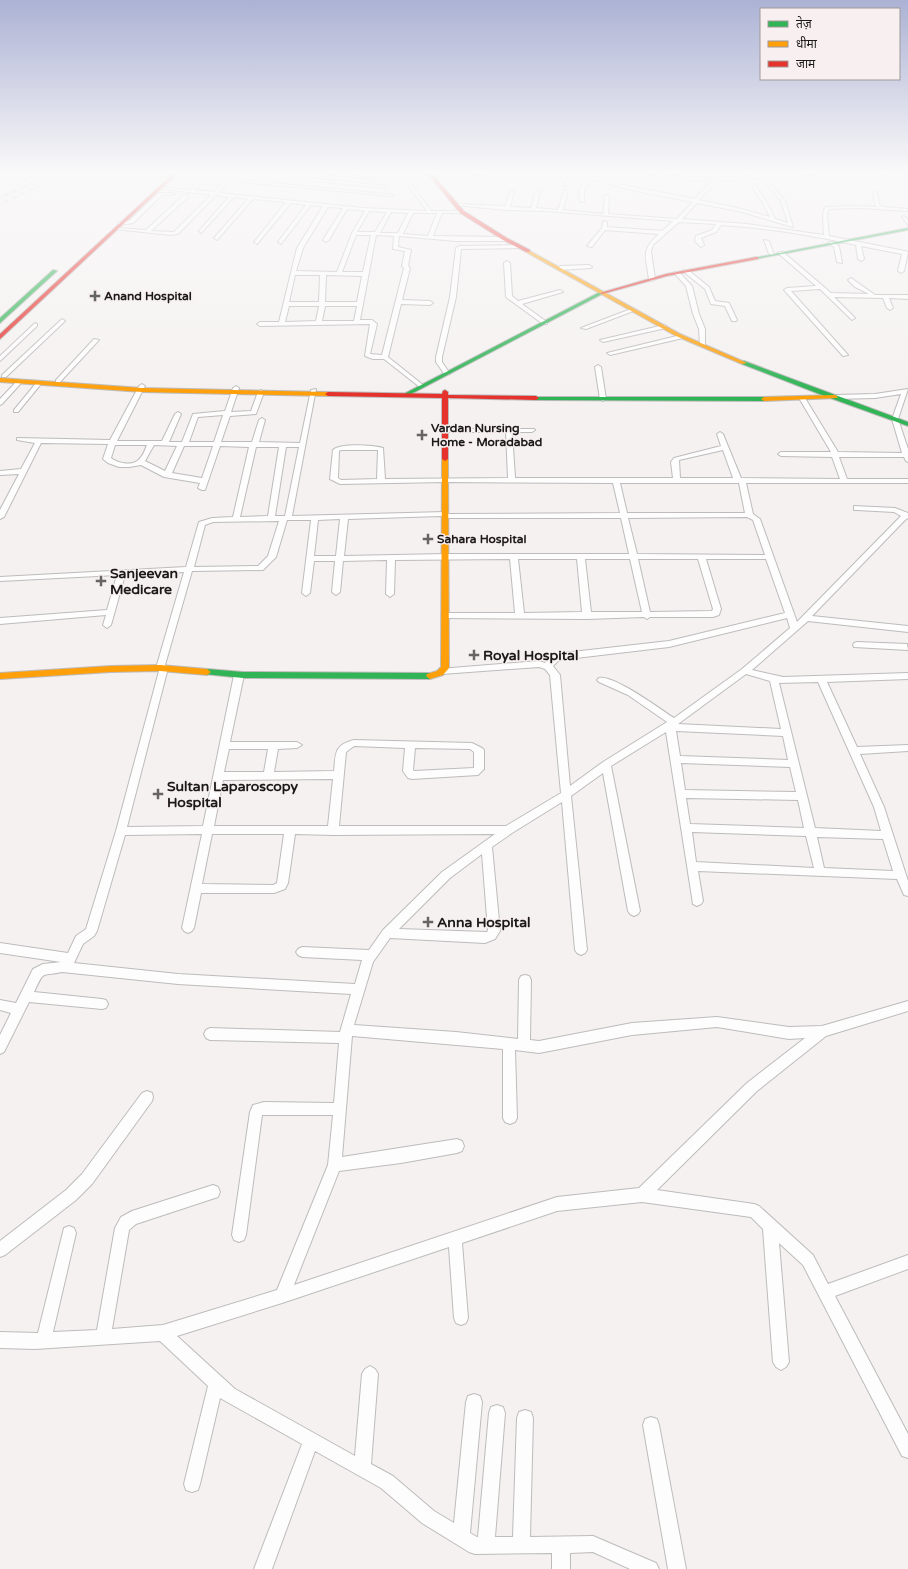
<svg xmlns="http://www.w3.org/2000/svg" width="908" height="1569" viewBox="0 0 908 1569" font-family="'Varela Round','Noto Sans Devanagari',sans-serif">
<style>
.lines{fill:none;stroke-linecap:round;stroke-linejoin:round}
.street-casing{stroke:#bdbbbb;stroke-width:2}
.fast-casing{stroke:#bdbbbb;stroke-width:2}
.slow-casing{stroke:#bdbbbb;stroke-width:2}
.jam-casing{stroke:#bdbbbb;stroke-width:2}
.street{fill:#fefdfd;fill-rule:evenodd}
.fast{fill:#30b455;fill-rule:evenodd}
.slow{fill:#ff9f0a;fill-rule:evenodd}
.jam{fill:#e5322d;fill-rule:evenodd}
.rail-casing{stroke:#d4d3d3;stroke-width:2.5}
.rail{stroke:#f7eff0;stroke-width:1.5;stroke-dasharray:4.5;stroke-linecap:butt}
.poi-dot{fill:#676464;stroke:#f7eff0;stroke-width:1.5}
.labels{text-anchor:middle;stroke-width:3;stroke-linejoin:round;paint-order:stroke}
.far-poi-label{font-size:12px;font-weight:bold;fill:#1a1818;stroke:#f7eff0;text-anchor:start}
.poi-label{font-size:14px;font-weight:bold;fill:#1a1818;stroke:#f7eff0;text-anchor:start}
</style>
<rect width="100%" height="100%" fill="#f5f1f1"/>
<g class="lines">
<g class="street-casing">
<path id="street" d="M12 173H17L0 181V178Z
M208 173H212L194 190 214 192 233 173H237L232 179 394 195 392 196 229 181 218 193 363 208 427 211 399 173H403L431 211H462L464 212 462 213H442L433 236 505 237 508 239 505 241H456L399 236 398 247 411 250 408 266 410 268 402 300 430 301 433 303 430 305 401 304 388 357 423 385 424 386 421 388 384 359H373L365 356 370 324 260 326 257 324 260 322H279L297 248 323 206 311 205 281 244 278 242 306 205 291 203 257 244 254 242 255 241 286 202 253 199 217 240 214 238 215 237 248 199 234 197 201 233 199 231 229 197 216 195 178 234 171 235 114 229 116 228 146 230 184 195H188V197L151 231 174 232 211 195 158 188 160 187 189 190ZM328 207 343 208 323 240 326 242 329 240 347 209 365 211 352 233 337 272 296 271 303 248ZM369 211 387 212 375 232H357ZM391 212 408 213 398 233H380ZM413 213H437L428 236 403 234ZM356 235H371L363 272H342ZM376 235 394 236 393 249 405 251 402 266 404 268 382 355 370 354 377 324 372 320H360ZM295 275H320L319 302H289ZM326 275 362 276 357 302H325ZM289 306H319L316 321 285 322ZM325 306H357L354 321H322Z
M316 173H328L382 179 380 180Z
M430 173 513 178 515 179 513 180 428 175Z
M542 173H546L542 176 540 175Z
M570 173H574L567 185H563Z
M575 173H580L617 184 695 199 712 181 692 180 636 173 713 179 762 175 825 173 823 174 766 178 785 201 793 227 742 212 697 203 682 219 747 224 824 235 823 215 825 207 859 206 877 207 875 204 873 193 875 192 877 193 879 204 883 207 908 209V211L859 208 829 209 827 215 829 236 905 251 908 252 904 271 901 273 898 271 902 254 861 246 864 259 861 261 858 259 856 245C811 235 767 228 721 225L716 232 701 238 704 245 701 247 695 241 696 236 712 230 716 224 679 222 653 245 651 251 655 279 652 281 649 279C646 256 640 251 659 234L605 230 592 247 587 246 602 228 603 221 607 222V227L662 231 673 221 546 211 507 210 454 205 456 204 505 206 510 192 512 191 514 192 510 207 531 208 536 191 538 190 540 191 536 208 558 210 564 191 566 190 568 191 563 210 603 214 605 196 607 195 609 196 608 214 677 219 693 202 636 191 590 179 584 191V201L582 202 580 201 579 191 586 178ZM762 178 781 201 788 223 775 219 767 203 754 183 750 184 763 203 770 217 737 208 699 200 717 181Z
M868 173 908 175V177L870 174Z
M307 178 386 186 388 187 386 188 305 180Z
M904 182 908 183V188L906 187Z
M159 193H173L175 194 162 195 133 223 118 225V223L129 221Z
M904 216 908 220V225L902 217Z
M764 240 769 241 774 255 769 254Z
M829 242H833L839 246 842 263 837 262 834 247 829 244Z
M520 245V247L518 248 461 249 456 297 442 357V362L450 374 445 375 436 362V357L450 297 456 248 459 246Z
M779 252H783L831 293 869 294 855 287 848 280 851 278 875 295H908V299L889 298 893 308 890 310 887 308 883 298 834 297 855 318 852 320 820 289 791 291 848 355 843 356 784 290 787 288 816 286 779 254Z
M507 261 510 263 512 296 518 301 560 290 563 292 522 304 547 322V324H543L506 297 504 263Z
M589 265 592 267 591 268 560 270 557 268 560 266Z
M684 270H688L709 287 715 301 729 303 737 320 736 321H732L725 306 711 304 705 289 684 272Z
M675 272H679L692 286 699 314 705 329V347L700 346 699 329 693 314 686 286 675 274Z
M631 309 636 310 586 329 581 328Z
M62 319 65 321 64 322 6 377H2V375Z
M35 323 37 324V326L0 361V356Z
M664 325 666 326V328L603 342 600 340Z
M681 335 683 336V338L610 355 607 353Z
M94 339 99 340 60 382H56V380Z
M598 365 601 367 606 399 603 401 600 399 595 367Z
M18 380 23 381 2 404 0 405V399Z
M39 381 41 382V384L18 412H14V410L37 382Z
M142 384 145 386 117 441H162L175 414 178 412 181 414 169 442H182L193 414 225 411 233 388 236 386 239 388 231 412 251 411 258 392 261 390 264 392 256 414 230 416 221 442H252L259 420 262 418 265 420 259 442 300 443 311 390 316 389 292 516 445 512 449 514 620 513 613 483 445 482 340 484 330 479 333 450C340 443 373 445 383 448L385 479 508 478 506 432H443V430L445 429H534L535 430 532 432H512L515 478H673L671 462 674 458 721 446 717 434 720 432 723 434 741 478 840 479 832 457 781 456 778 454 781 452H831L799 398 800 397 805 398 838 452 902 453 892 419 901 394 875 398 835 399 832 397 835 395 875 394 908 389 898 419 908 449V462L906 461 904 457H839L847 479H908V483H746L753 514 760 519 797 622 901 516 894 512 857 510H854V506L895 508 908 513V518L905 520 812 616 908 626V632L808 621 752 670 783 677 908 673V679L827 682 857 747 908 745V751L860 754 884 807 908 881V896L904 895 897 879 698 871 703 901 701 904 697 906 693 904 666 732 611 766 640 911 638 914 634 916 630 914 628 911 603 773 571 796 587 950 585 953 581 955 577 953 575 950 562 802 512 833 492 847 500 931 495 939 485 943 390 938 373 962 354 1025 456 1032 518 1039 519 980 521 976 525 975 529 976 531 980 530 1040 539 1041 632 1023 717 1017 789 1027 822 1026 908 1001V1011L826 1036 757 1091 657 1190 754 1204 759 1206 813 1255 828 1284 908 1255V1269L835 1296 908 1434V1458L902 1456 803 1265 779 1243 789 1362 786 1367 781 1370 776 1367 773 1362 763 1229 751 1217 642 1202 557 1211 462 1243 468 1318 466 1323 461 1325 456 1323 454 1318 449 1247 282 1303 177 1336 235 1389 355 1456 362 1374 365 1369 370 1366 375 1369 378 1374 371 1464 393 1476 434 1511 454 1523 466 1402 468 1396 474 1394 480 1396 482 1402 470 1533 477 1537H478L489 1413 491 1407 497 1405 503 1407 505 1413 495 1537H513L517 1418 519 1412 525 1410 531 1412 533 1418 530 1537 593 1536 656 1563 659 1569H630L593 1552 570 1553V1569H552V1553L475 1554 469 1552 422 1523 381 1488 315 1451 272 1569H254L302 1444 220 1398 200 1484 198 1490 192 1492 186 1490 184 1484 208 1386 160 1341 35 1349 0 1348V1332L38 1333 64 1228 69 1226 74 1228 76 1233 53 1332 97 1330 115 1228 121 1217 132 1211 213 1185 218 1187 220 1192 218 1197 136 1224 129 1230 112 1329 163 1325 277 1290 328 1165 333 1115H262L246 1235 244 1240 239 1242 234 1240 232 1235 250 1112 253 1105 264 1102 334 1103 339 1043 210 1040 206 1038 204 1034 206 1030 210 1028 340 1032 351 994 178 984 62 972C40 977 45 969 34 992L102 999 106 1000 108 1004 106 1008 102 1009 29 1002 4 1052 0 1054V1035L11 1013 0 1010V1000L16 1003 33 969 43 964 61 962 0 953V943L68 953 76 936 86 929 116 831 159 671 156 668 184 572 125 575 111 625 107 628 103 625 106 615 0 624V618L107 610 117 575 0 581V577L186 567 199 522 212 518 233 517 249 447 220 446 205 490H202L198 488 200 483 164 477 141 465 129 467H119L108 463 103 459 108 444 41 443 4 517 0 519V510L19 474 0 475V471L21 469 35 443 17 440V438L110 440 139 386ZM223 415 214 442H189L198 417ZM115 445H147C145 449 144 454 141 457 135 467 119 464 111 458ZM154 445 177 446 165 471 145 461ZM184 446H213L202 478 172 473ZM256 447H279L268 516 240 517ZM286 447H299L285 516H275ZM341 450H378L377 479 341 480 338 478 339 451ZM723 450 733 478H680L679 460ZM620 483H739L745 513H627ZM441 516 445 518H621L629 554H445L344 556 348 519ZM747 517 753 520 765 555 637 554 628 518ZM340 519 336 556H314L318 520ZM287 520H311L302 593 306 596 310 593 314 561H335L332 592 336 595 340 592 343 561 387 560 386 594 390 597 394 594 395 560 510 559 515 613H445L441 616 442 618 587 619 644 617 647 619 650 617H713L719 615 721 609 706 559H766L785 613 669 641 563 653 553 656 545 663 539 661 439 669 438 671 439 673 442 674 539 667 545 669 550 675 561 793 506 826H339L346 752 354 746 405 748 403 771 408 778 412 779 478 775 484 769V750L482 748 472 743 354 740C334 745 336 753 334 771L274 772 278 749 297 748 302 745 297 742H230L244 675 239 672 234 675 203 826 127 827 168 668 165 665 192 571 263 570 276 557ZM279 521 268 556 258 566 194 567 205 525 213 522ZM518 559H577L582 612 524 613ZM585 559H630L642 612H591ZM638 559H698L713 609 712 611 650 612ZM787 618 790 628 742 669 674 718C660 709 613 674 599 678L597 680 599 682 628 695 667 722 603 762 570 786 560 675 553 666 559 660 669 647ZM746 674 770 681 781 729 678 724ZM818 682 874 807 881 831 815 828 779 683ZM676 731 783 736 788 760 680 756ZM415 748 470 749 474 752V768L414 771 413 770ZM229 749H268L264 772H224ZM681 763 790 767 796 792 685 790ZM333 779 328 826H214L223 780ZM686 798 798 800 804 828 690 824ZM692 832 806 836 814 868 696 862ZM202 834 182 928 184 931 188 933 192 931 194 928 201 893H274L285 889 288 883 295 834 333 835 495 834 442 872 383 930 369 950 302 947 298 949 296 952 298 955 302 957 362 960 355 984 178 974 74 963 83 944 94 936 97 931 125 835ZM212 834H284L277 883 273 885 202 884ZM817 837 883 839 893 871 824 868ZM482 854 488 930 487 932 399 929 450 878ZM717 1027 789 1039 805 1038 747 1083 639 1188 557 1197 294 1285 339 1171 401 1163 457 1153 462 1151 464 1146 462 1141 457 1139 342 1157 352 1036 503 1049V1118L505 1122 510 1124 515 1122 517 1118 515 1050 539 1053 632 1035Z
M857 642 907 644 908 650 854 647 853 645 854 643Z
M147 1091 152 1093 153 1097 152 1101 92 1184 76 1200 5 1255 0 1257V1241L66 1190 82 1174 142 1093Z
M651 1417 657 1419 659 1425 686 1569H668L643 1425 645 1419Z"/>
</g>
<g class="fast-casing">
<path id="fast" d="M908 228V230L756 259 754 258Z
M53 270 57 271 0 323V318Z
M600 292 604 293 407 396 402 395Z
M744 361 908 422V426L822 395 742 364 741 363Z
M534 397H764L767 399 764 401 536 400 534 399Z
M207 669 243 672 430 673 434 676 430 679 243 678 204 674 203 672Z"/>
</g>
<g class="slow-casing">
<path id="slow" d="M528 250 680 334 747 363 742 364 676 336 526 252Z
M0 378 142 388 328 392 331 394 328 396 142 392 0 382Z
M835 395 838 397 837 398 764 401 761 399 764 397Z
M445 457 448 459 449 668 443 675 430 679 426 676 427 674 437 671 441 667 442 459Z
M160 665 207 669 211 672 207 675 160 671 111 672 0 679V673L111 666Z"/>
</g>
<g class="jam-casing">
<path id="jam" d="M174 173H178L0 339V334Z
M427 173H431L464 211 507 238 530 250V252H526L503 240 460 213Z
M756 257H758V259L667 276 602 294 600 293 666 274Z
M445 390 448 392V395L536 396 539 398 536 400 448 398V459L445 461 442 459V398L328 396 325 394 328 392 442 394 443 391Z"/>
</g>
<use href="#street" class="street"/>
<use href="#fast" class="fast"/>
<use href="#slow" class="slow"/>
<use href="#jam" class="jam"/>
<g class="rail-casing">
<path id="rail" d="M20 184 36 173
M0 198 54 173
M0 204 68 173"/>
</g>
<use href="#rail" class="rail"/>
</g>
<linearGradient id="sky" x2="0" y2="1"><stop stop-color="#acb2d4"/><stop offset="0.44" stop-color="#faf9f9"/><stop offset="1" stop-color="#faf9f9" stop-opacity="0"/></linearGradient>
<rect width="908" height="392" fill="url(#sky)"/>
<g class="poi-dot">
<path d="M93 290h4v4h4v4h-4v4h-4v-4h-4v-4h4z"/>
<path d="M420 429h4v4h4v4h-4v4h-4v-4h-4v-4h4z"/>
<path d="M426 533h4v4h4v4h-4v4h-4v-4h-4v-4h4z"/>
<path d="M99 575h4v4h4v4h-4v4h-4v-4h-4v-4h4z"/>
<path d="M472 649h4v4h4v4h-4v4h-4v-4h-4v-4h4z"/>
<path d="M156 788h4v4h4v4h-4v4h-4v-4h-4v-4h4z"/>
<path d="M426 916h4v4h4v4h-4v4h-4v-4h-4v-4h4z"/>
</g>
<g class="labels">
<g class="far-poi-label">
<text x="104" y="300">Anand Hospital</text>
<text x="431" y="432">Vardan Nursing<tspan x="431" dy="14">Home - Moradabad</tspan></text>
<text x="437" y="543">Sahara Hospital</text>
</g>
<g class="poi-label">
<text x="110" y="578">Sanjeevan<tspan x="110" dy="16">Medicare</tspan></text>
<text x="483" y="660">Royal Hospital</text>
<text x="167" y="791">Sultan Laparoscopy<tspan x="167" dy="16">Hospital</tspan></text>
<text x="437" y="927">Anna Hospital</text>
</g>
</g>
<rect x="760" y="8" width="140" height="72" fill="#f7eff0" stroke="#9f999a"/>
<rect x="768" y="21" width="20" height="6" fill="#30b455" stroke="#9f999a"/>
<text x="796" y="28" font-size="12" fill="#1a1818">तेज़</text>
<rect x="768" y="41" width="20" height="6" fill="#ff9f0a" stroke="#9f999a"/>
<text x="796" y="48" font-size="12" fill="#1a1818">धीमा</text>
<rect x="768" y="61" width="20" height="6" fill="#e5322d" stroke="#9f999a"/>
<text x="796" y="68" font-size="12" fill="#1a1818">जाम</text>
</svg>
